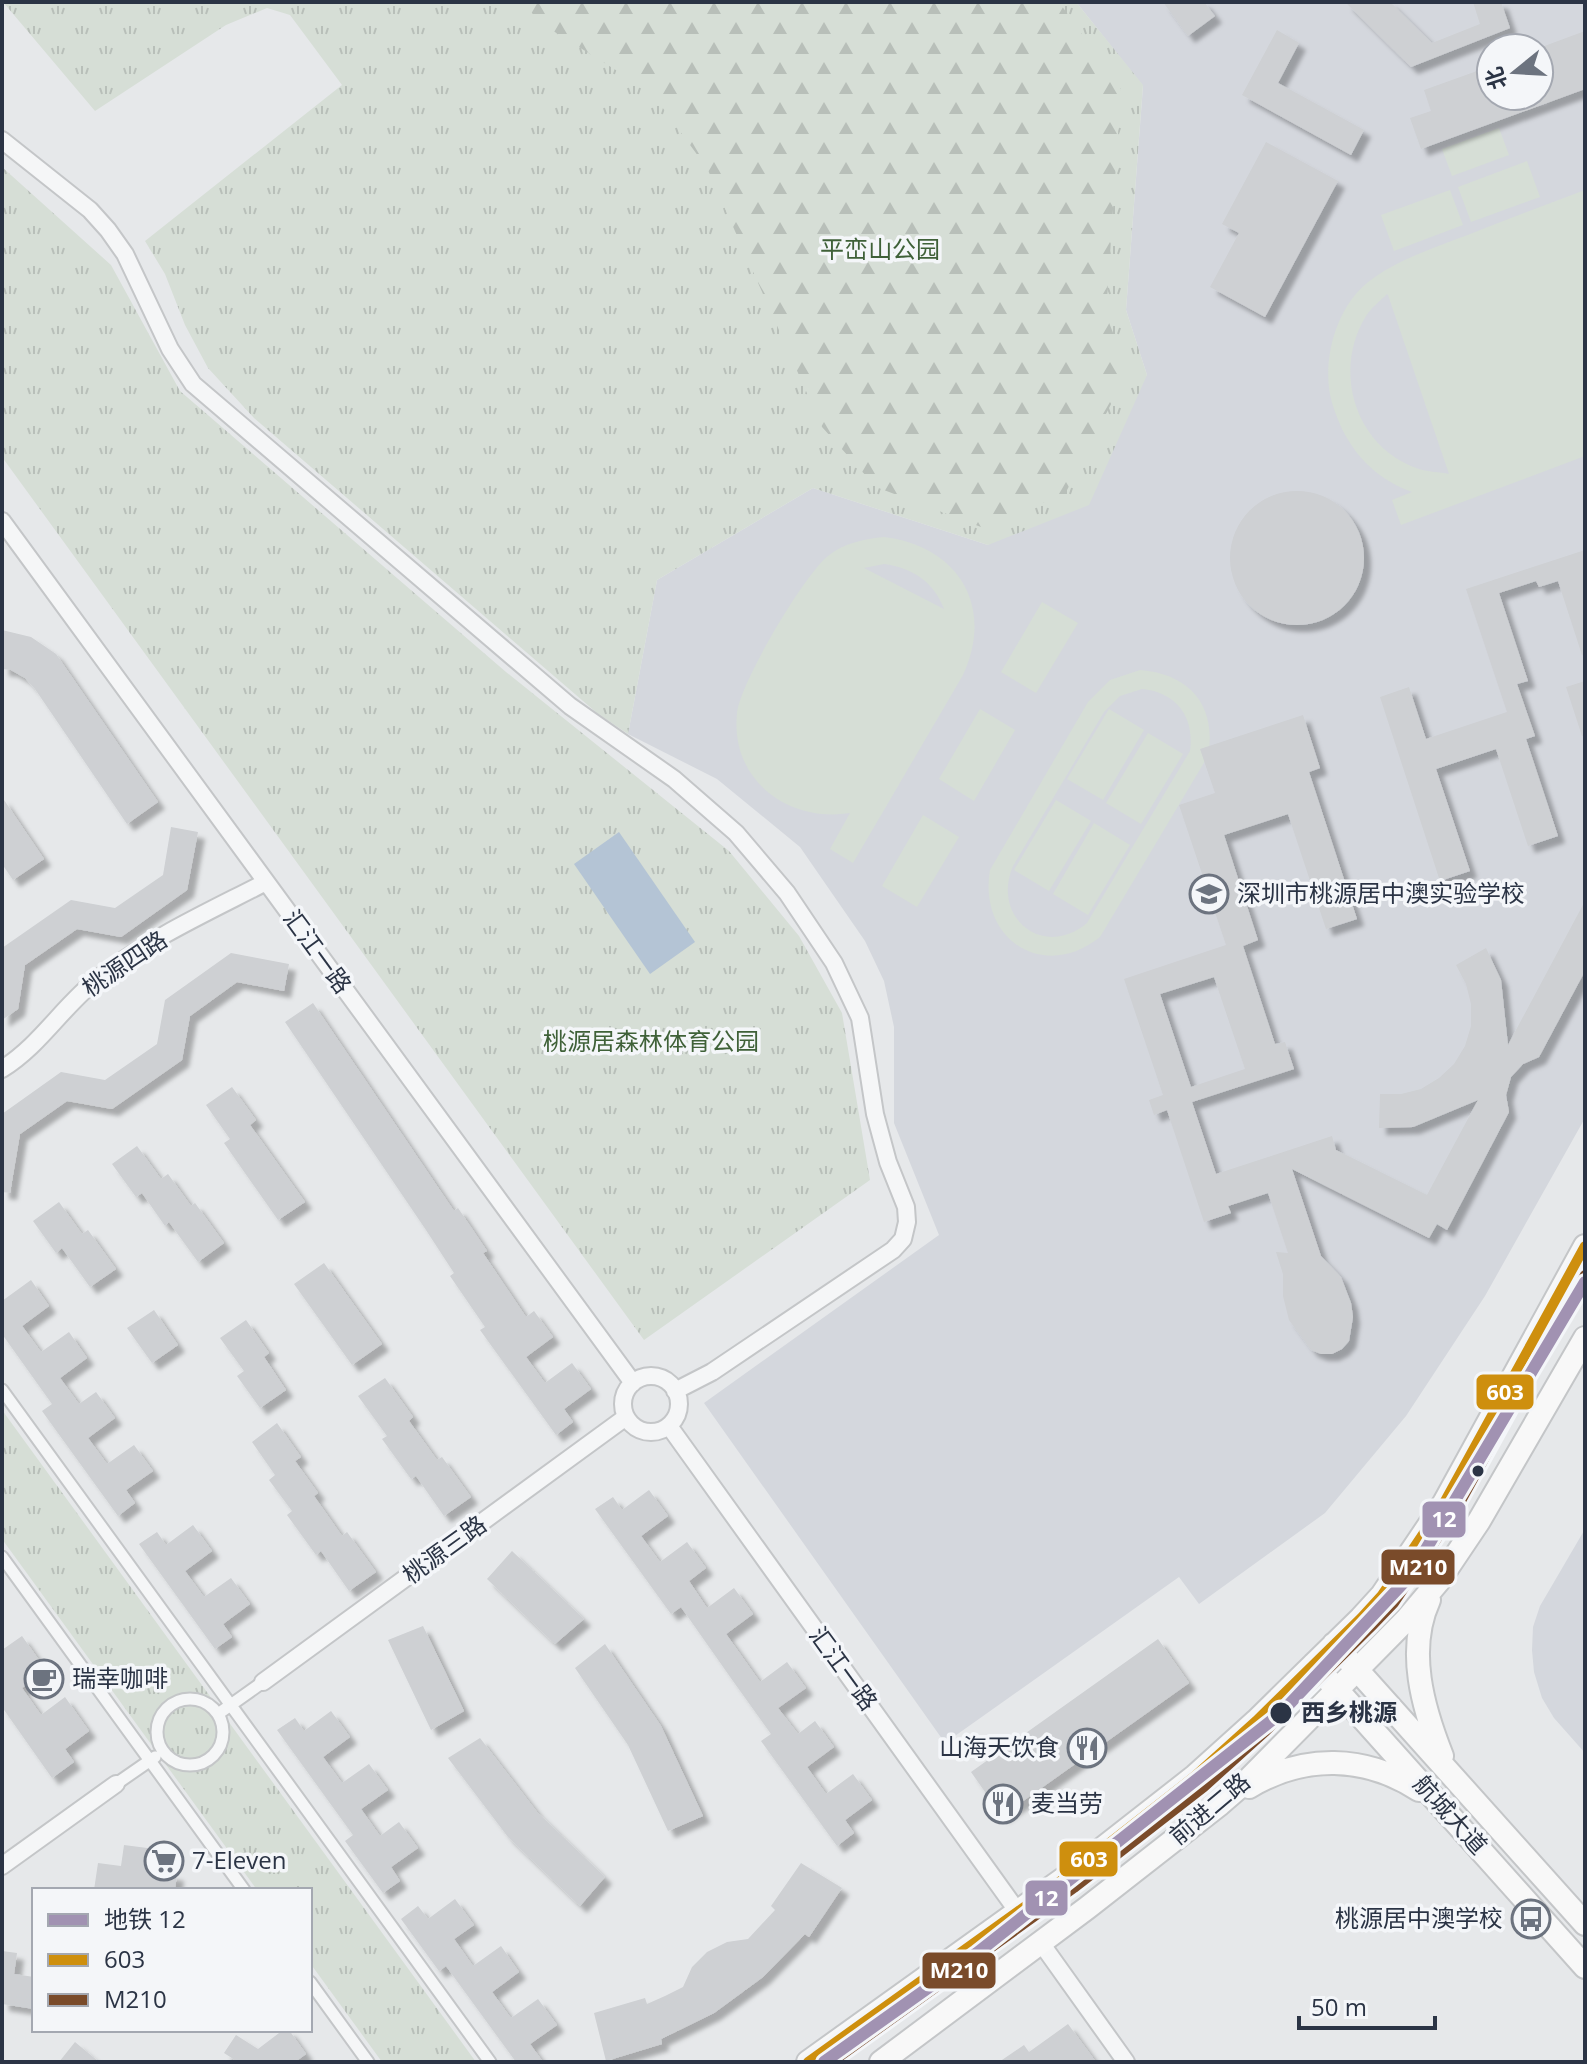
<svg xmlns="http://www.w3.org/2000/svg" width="1587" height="2064" viewBox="0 0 1587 2064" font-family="'Open Sans','Noto Sans SC',sans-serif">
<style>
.built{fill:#d4d7dd;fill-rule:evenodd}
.grass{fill:url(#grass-tufts)}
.forest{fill:url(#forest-firs)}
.garden{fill:#d6ded6;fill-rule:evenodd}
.water{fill:#b4c4d5}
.building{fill:#ced0d3;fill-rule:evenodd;filter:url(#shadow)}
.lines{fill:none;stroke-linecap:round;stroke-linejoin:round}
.pedestrian-casing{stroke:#c4c6c8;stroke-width:15}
.minor-casing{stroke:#c4c6c8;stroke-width:20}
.secondary-casing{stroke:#c4c6c8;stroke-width:26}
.pedestrian{stroke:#f5f6f7;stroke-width:11}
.minor{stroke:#f5f6f7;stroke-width:16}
.secondary{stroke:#f8f8f8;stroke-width:22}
.bus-1-casing{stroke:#f4f6f9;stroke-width:16}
.bus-2-casing{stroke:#f4f6f9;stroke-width:16}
.bus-1{stroke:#ce8f0e;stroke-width:10}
.bus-2{stroke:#7a4b2a;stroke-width:10}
.metro-1-casing{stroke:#f4f6f9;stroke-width:18}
.metro-1{stroke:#a192b2;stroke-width:12}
.bus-dot{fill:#2b3445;stroke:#f4f6f9;stroke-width:3}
.labels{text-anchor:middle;stroke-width:7;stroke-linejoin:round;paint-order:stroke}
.park-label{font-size:24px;fill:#3f6138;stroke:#f4f6f9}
.poi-label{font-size:24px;fill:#2b3445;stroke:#f4f6f9;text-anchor:start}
.street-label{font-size:24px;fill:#2b3445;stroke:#f4f6f9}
.stop-label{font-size:24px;font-weight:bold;fill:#2b3445;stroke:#f4f6f9;text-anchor:start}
.line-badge{stroke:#f4f6f9;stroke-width:3}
.badge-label{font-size:22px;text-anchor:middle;font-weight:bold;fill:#fff}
</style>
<defs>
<pattern id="grass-tufts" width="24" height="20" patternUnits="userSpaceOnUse" patternTransform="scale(2)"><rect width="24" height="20" fill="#d6ded6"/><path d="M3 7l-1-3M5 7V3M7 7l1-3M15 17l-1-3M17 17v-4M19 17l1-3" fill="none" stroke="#b8bfb9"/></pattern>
<pattern id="forest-firs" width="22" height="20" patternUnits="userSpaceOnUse" patternTransform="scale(2)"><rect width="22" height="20" fill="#d6ded6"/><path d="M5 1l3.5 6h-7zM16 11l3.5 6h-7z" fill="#b8bfb9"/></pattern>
<filter id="shadow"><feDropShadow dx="7" dy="7" stdDeviation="2" flood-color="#0004"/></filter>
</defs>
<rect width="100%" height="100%" fill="#e6e8ea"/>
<path class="built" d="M1076 2H1585V1118L1485 1296 1406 1416 1325 1513 1199 1604 1179 1577 945 1743 704 1403 939 1235 894 1123V1027L884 981 865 941 800 847 717 779 628 734 657 580 813 488 988 545 1147 375 1126 310 1143 86ZM1491 48H1539V96H1491Z
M1585 1529V1753L1554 1718 1542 1698 1534 1672 1532 1650 1533 1627 1540 1606Z"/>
<path class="grass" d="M3 2H1076L1143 85 1126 310 1147 375 1089 505 988 545 813 488 657 580 628 734 597 713 254 418 208 368 185 325 165 274 145 241 342 85 290 15 267 8 226 25 95 111Z
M2 167 111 265 180 391 506 672 729 851 799 936 842 1013 870 1180 644 1340 2 457Z
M2 1410 476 2062H382L310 1963V1890H257L2 1539Z"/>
<path class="forest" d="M522 2H1059L1121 89 1106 315 1128 371 1065 494 981 527 876 487 822 427 707 168 651 92 542 24Z"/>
<path class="garden" d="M1499 128 1509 155 1452 176 1442 149Z
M1527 161 1540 197 1471 222 1458 187Z
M1450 190 1463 225 1394 251 1381 215Z
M1585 190V456L1401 525 1392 500 1412 492C1371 477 1346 447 1333 406 1320 367 1334 310 1367 283 1396 260 1431 249 1465 236 1505 220 1545 205 1585 190ZM1387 294 1388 295 1449 474C1439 472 1428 472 1419 469 1355 448 1332 371 1366 316 1371 308 1380 301 1387 294Z
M884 537C958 546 995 606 963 675L853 863 830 849 850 813C788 823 730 780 737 713 740 683 804 575 828 556 844 543 864 539 884 537ZM884 564C913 568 934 582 944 609L864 568Z
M1042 602 1078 623 1036 693 1001 672Z
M1140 670C1191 674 1217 707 1208 756L1100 937C1044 982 978 940 990 870L1088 702 1110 680ZM1142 689C1176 692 1195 717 1190 751L1087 923C1043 960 991 917 1013 866L1104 712 1120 696Z
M980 709 1015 730 974 801 939 779Z
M1109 709 1144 730 1103 800 1067 779Z
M1148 733 1183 754 1141 824 1106 803Z
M1056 800 1091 821 1049 891 1014 870Z
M923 815 959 837 917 907 882 886Z
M1094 823 1130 845 1088 915 1053 894Z"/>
<path class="water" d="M619 832 695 942 650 974 574 864Z"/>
<path class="building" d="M1163 2H1204L1215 16 1188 36Z
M1345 2H1390L1432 43 1480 24 1473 2H1501L1510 28 1411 67Z
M1277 30 1299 43 1278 83 1364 130 1351 155 1242 95Z
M1585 31V89L1421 149 1410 118 1431 111 1424 90 1491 66V96H1539V48Z
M1266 142 1338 181 1265 317 1210 287 1239 233 1222 224Z
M1230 558a67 67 0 1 1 134 0a67 67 0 1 1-134 0Z
M1585 550V654L1582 655 1558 581 1539 587 1536 581 1499 593 1528 681 1517 684 1535 736 1526 739 1558 836 1528 846 1496 749 1436 769 1470 871 1440 881 1380 697 1409 687 1426 739 1507 712 1466 589Z
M2 630 31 637 56 654 158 802 127 824 35 689 25 678 11 670 2 669Z
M1585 681V736H1582L1566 687Z
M1303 715 1320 768 1309 772 1357 919 1326 929 1288 814 1224 835 1258 940 1243 946 1275 1044 1285 1042 1294 1069 1192 1102 1216 1174 1332 1136 1336 1150 1427 1195 1478 1100 1413 1127 1379 1128 1380 1094H1401L1421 1089 1439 1078 1454 1064 1465 1046 1471 1026V1004L1466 984 1456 965 1486 948 1501 980 1508 1045 1585 901V971L1539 1057 1523 1064 1511 1077 1506 1095 1509 1112 1447 1230 1437 1224 1429 1238 1292 1169 1321 1256 1341 1277 1351 1303 1353 1317 1349 1341 1342 1349 1332 1354H1321L1311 1350 1289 1320 1283 1296V1274L1276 1252 1288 1253 1268 1193 1228 1206 1231 1213 1204 1222 1167 1110 1154 1115 1149 1100 1163 1095 1124 979 1226 945 1179 805 1215 793 1200 749ZM1214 977 1245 1069 1191 1087 1160 994Z
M2 797 44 859 13 880 2 864Z
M171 827 198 832 187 890 121 937 77 929 25 965 18 1009 2 1020V948L71 900 115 908 163 875Z
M231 953 289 964 284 991 237 982 190 1016 182 1060 112 1109 67 1101 20 1134 10 1193 2 1192V1114L61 1072 105 1080 157 1044 165 1000Z
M313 1003 454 1211 458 1208 487 1251 483 1253 526 1317 534 1311 553 1337 526 1357 545 1383 572 1363 591 1389 564 1409 573 1422 556 1435 480 1330 485 1327 450 1276 454 1273 426 1230 285 1022Z
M232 1087 256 1120 250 1125 305 1202 278 1220 224 1143 230 1139 206 1105Z
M137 1146 161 1179 168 1174 191 1206 195 1203 224 1243 198 1262 169 1222 165 1226 142 1193 136 1197 112 1164Z
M59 1202 82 1234 88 1230 116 1269 90 1287 62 1248 56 1253 33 1221Z
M324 1263 382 1344 352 1365 294 1284Z
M31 1280 49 1306 22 1326 41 1352 69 1332 87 1358 60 1378 79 1404 96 1392 115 1418 88 1438 107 1464 134 1445 153 1471 126 1490 135 1503 118 1516 42 1411 52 1404 2 1334V1301Z
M154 1310 178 1345 152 1363 127 1328Z
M246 1320 269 1353 264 1357 286 1390 260 1408 237 1376 244 1371 220 1338Z
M385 1378 413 1417 409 1421 437 1460 442 1457 471 1497 444 1516 416 1476 411 1479 382 1439 387 1436 358 1396Z
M277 1423 301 1457 295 1461 318 1493 314 1496 342 1536 347 1532 376 1572 349 1591 321 1551 316 1555 287 1515 292 1511 269 1480 275 1475 252 1442Z
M649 1490 668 1516 641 1536 660 1562 687 1542 706 1568 689 1581 707 1608 734 1588 753 1614 726 1634 760 1682 787 1662 806 1688 778 1708 798 1734 815 1721 834 1747 807 1767 826 1794 853 1774 872 1800 845 1820 854 1833 837 1846 761 1741 771 1734 733 1681 681 1607 671 1614 595 1509 613 1497 622 1510Z
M193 1525 212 1551 185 1571 204 1597 231 1578 250 1604 223 1624 232 1637 215 1649 139 1544 157 1532 166 1545Z
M512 1551 584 1619 555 1644 487 1579Z
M423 1626 464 1711 431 1730 388 1640Z
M22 1636 46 1670 22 1688 41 1715 65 1697 89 1731 65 1749 74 1762 52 1778 2 1707V1650Z
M1158 1639 1189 1683 1002 1816 971 1772Z
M605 1644 661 1726 703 1816 668 1831 628 1745 575 1668Z
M331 1711 350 1737 323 1757 342 1783 369 1764 388 1790 361 1809 380 1836 399 1822 418 1848 391 1867 400 1881 383 1893 345 1841 353 1835 277 1730 295 1718 304 1731Z
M480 1738 537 1812 605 1877 580 1906 508 1837 448 1758Z
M124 1845 155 1849 152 1871 177 1874 175 1890H94L98 1863 121 1866Z
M801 1863 842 1888 809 1937 805 1934 763 1977 714 2013 661 2039 662 2044 606 2061 594 2013 645 1998 647 2004 665 1996 683 1987 692 1967 707 1952 727 1942 748 1939 775 1910 771 1906Z
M455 1899 474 1925 454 1939 473 1966 501 1946 519 1972 492 1992 511 2018 538 1999 557 2025 530 2044 543 2062H516L446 1966 439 1971 401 1919 418 1906 428 1919Z
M2 1951 17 1953 14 1974 34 1977V2009L2 2004Z
M1068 2024 1096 2062H999L1024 2045 1029 2052Z
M283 2030H289L306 2054 295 2062H238L224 2053 236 2035 258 2049Z
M75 2042 99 2062H59Z"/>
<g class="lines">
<g class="pedestrian-casing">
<path id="pedestrian" d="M2 1390 490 2062
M2 1557 244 1890
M157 1732a33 33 0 1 1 66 0a33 33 0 1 1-66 0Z
M218 1714 263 1682
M116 1784 155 1757
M310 1982 368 2062"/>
</g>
<g class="minor-casing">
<path id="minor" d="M2 140 90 210 108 230 125 254 170 349 193 384 570 706 674 779 736 833 787 893 834 963 860 1018 875 1114 888 1162 906 1207 907 1222 903 1239 893 1250 712 1372 675 1391
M2 521 633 1383
M2 1069C41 1045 64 1004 100 977 150 938 210 911 266 882
M623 1404a28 28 0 1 1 56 0a28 28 0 1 1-56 0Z
M669 1426 1018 1912
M263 1682 626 1417
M2 1866 116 1784
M1041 1943 1126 2062"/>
</g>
<g class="secondary-casing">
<path id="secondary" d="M1429 1600C1406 1650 1423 1708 1442 1756
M1334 1644 1585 1924
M1314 1664 1585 1967
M1249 1787C1304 1754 1365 1755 1419 1790
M808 2062 1066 1877 1195 1776 1256 1721 1361 1618 1382 1595 1444 1503 1585 1246
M881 2062 1087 1908 1220 1804 1250 1778 1406 1620 1438 1582 1479 1521 1585 1338"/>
</g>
<use href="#pedestrian" class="pedestrian"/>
<use href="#minor" class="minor"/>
<use href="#secondary" class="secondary"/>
<g class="bus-1-casing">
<path id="bus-1" d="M808 2062 1066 1877 1195 1776 1256 1721 1361 1618 1382 1595 1444 1503 1585 1246"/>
</g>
<g class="bus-2-casing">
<path id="bus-2" d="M832 2062 1074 1888 1204 1787 1266 1731 1371 1627 1394 1603 1456 1510 1585 1275"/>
</g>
<use href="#bus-1" class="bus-1"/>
<use href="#bus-2" class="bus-2"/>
<g class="metro-1-casing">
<path id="metro-1" d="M824 2062 977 1953 1281 1713 1410 1576 1585 1282"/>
</g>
<use href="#metro-1" class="metro-1"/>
</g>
<defs>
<g id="school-ring" transform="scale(2)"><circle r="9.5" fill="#f4f6f9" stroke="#6c737f" stroke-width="1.5"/><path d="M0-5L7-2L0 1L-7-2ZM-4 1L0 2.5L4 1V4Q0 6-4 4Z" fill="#6c737f"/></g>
<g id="cafe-ring" transform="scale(2)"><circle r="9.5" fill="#f4f6f9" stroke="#6c737f" stroke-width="1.5"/><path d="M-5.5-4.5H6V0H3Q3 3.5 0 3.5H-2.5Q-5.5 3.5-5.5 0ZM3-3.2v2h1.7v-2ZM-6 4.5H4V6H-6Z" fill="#6c737f"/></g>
<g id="restaurant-ring" transform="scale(2)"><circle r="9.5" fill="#f4f6f9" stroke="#6c737f" stroke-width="1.5"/><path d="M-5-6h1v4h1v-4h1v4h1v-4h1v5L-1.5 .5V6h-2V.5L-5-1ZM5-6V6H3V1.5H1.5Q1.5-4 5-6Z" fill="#6c737f"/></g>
<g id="supermarket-ring" transform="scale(2)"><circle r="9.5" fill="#f4f6f9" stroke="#6c737f" stroke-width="1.5"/><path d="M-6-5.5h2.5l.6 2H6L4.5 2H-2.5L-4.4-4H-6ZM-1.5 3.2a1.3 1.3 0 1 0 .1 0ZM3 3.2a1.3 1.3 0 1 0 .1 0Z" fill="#6c737f"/></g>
<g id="bus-ring" transform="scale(2)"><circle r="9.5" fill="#f4f6f9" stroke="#6c737f" stroke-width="1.5"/><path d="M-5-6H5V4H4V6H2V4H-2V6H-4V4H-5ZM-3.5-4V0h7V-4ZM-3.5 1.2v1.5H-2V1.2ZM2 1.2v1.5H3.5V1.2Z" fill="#6c737f"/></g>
</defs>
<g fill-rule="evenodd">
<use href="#school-ring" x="1209" y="894"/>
<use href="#cafe-ring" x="44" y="1679"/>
<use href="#restaurant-ring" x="1087" y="1748"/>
<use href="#restaurant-ring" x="1003" y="1804"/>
<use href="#supermarket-ring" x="164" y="1861"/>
<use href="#bus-ring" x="1531" y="1919"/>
</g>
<g class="bus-dot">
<circle cx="1478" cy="1471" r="7"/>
<circle cx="1281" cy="1713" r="12"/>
</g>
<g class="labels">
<g class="park-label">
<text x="880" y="258">平峦山公园</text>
<text x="651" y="1050">桃源居森林体育公园</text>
</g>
<g class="poi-label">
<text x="1237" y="902">深圳市桃源居中澳实验学校</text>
<text x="72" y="1687">瑞幸咖啡</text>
<text x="1059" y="1756" text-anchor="end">山海天饮食</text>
<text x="1031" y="1812">麦当劳</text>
<text x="192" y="1869">7-Eleven</text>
<text x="1503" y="1927" text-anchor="end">桃源居中澳学校</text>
</g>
<g class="street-label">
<text transform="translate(317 952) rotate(54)" y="8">汇江一路</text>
<text transform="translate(125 964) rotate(-34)" y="8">桃源四路</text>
<text transform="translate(445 1550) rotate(-36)" y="8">桃源三路</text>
<text transform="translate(843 1669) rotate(54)" y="8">汇江一路</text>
<text transform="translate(1210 1809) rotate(-40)" y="8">前进二路</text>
<text transform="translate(1450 1815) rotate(48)" y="8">航城大道</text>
</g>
<g class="stop-label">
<text x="1301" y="1721">西乡桃源</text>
</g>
</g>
<g class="line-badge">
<rect x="1475" y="1373" width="60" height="38" rx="8" fill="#ce8f0e"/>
<rect x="1421" y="1500" width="46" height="39" rx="8" fill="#a192b2"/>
<rect x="1380" y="1548" width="76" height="38" rx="8" fill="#7a4b2a"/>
<rect x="1058" y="1840" width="61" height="38" rx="8" fill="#ce8f0e"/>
<rect x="1024" y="1879" width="45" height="38" rx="8" fill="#a192b2"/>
<rect x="921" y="1951" width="76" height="39" rx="8" fill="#7a4b2a"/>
</g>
<g class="badge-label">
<text x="1505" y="1400">603</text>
<text x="1444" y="1527">12</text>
<text x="1418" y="1575">M210</text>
<text x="1089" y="1867">603</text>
<text x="1046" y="1906">12</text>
<text x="959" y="1978">M210</text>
</g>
<rect width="1587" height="2064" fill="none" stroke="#2b3445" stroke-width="8"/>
<rect x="32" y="1888" width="280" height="144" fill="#f4f6f9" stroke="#a4a8b1" stroke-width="2"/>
<rect x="48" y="1914" width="40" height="12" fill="#a192b2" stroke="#a4a8b1" stroke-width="2"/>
<text x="104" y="1928" font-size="24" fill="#2b3445">地铁 12</text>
<rect x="48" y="1954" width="40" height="12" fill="#ce8f0e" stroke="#a4a8b1" stroke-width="2"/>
<text x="104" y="1968" font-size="24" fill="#2b3445">603</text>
<rect x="48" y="1994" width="40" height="12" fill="#7a4b2a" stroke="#a4a8b1" stroke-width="2"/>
<text x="104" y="2008" font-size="24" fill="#2b3445">M210</text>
<g transform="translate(1515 72) rotate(252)"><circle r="38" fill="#f4f6f9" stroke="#a4a8b1" stroke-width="2"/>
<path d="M0-6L14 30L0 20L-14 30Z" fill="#6c737f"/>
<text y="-12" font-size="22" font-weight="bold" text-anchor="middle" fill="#2b3445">北</text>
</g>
<path d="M1299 2016v12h136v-12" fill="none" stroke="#2b3445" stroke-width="4"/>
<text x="1311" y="2016" font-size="24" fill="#2b3445" stroke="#f4f6f9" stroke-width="6" paint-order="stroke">50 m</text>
</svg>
